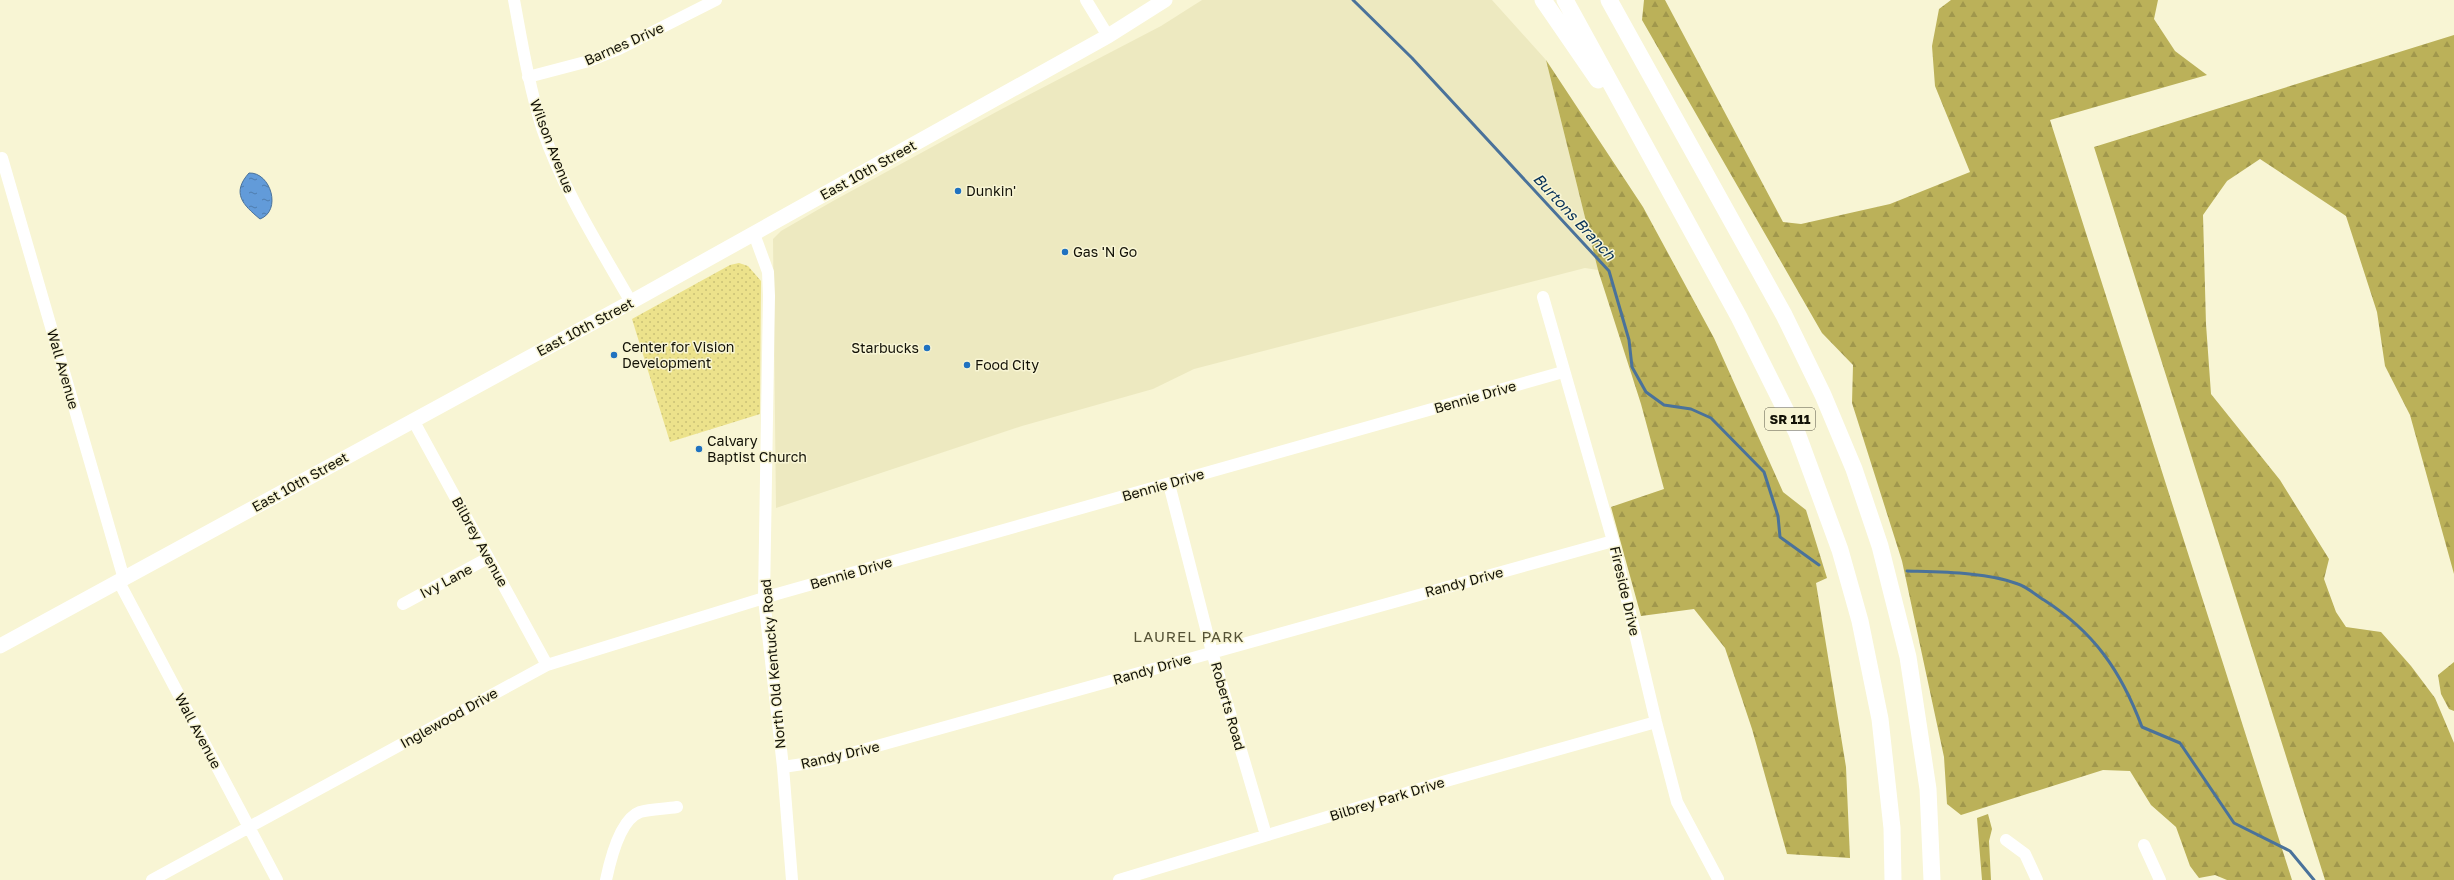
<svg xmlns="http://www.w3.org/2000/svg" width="2454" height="880" viewBox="0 0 2454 880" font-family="'Golos Text',sans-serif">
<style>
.built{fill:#ede9c0}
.grass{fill:url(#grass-dots)}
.forest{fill:url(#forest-firs)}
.water{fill:url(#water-ripples);stroke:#4a729a}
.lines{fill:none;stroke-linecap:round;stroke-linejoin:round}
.stream{stroke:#4a729a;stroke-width:3}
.minor{stroke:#fff;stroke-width:12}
.major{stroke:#fff;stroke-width:15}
.highway{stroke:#fff;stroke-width:17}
.poi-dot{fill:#2072c0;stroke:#f8f5d4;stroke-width:1.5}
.labels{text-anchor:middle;stroke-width:3;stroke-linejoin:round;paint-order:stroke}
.shield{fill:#f8f5d4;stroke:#575544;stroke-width:1}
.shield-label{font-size:13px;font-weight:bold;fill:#121106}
.street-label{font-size:14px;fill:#121106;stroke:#f8f5d4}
.poi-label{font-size:14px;fill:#121106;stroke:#f8f5d4;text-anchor:start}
.water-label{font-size:15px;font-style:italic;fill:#042f57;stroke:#f8f5d4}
.neighbourhood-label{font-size:15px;letter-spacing:1px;fill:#555236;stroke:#f8f5d4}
</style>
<defs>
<pattern id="grass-dots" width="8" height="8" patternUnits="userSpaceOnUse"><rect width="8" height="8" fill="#ece28b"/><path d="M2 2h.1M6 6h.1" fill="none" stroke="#c9c176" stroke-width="1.8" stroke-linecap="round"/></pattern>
<pattern id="forest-firs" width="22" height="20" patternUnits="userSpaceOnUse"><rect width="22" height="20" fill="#bbb159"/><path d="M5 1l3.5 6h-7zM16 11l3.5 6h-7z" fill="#a0974c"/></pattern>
<pattern id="water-ripples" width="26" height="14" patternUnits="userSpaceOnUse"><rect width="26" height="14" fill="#629bd9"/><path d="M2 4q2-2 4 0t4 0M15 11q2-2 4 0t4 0" fill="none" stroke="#4f7dae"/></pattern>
</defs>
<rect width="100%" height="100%" fill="#f8f5d4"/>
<path class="built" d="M1202 0H1492L1546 60 1598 270 1585 268 1194 369 1153 389 1022 426 776 508 773 239 781 231 833 201 998 111 1161 26Z"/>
<path class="grass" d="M739 263 748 266 761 281 760 414 670 442 632 319 730 265Z"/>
<path class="forest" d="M1644 0H1665L1783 222 1801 224 1890 204 1970 172 1935 86 1932 46 1939 9 1951 0H2158L2154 19 2175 51 2207 75 2050 120 2292 880H2227L2215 875 2199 878 2190 866 2176 827 2151 805 2130 771 2103 770 1961 815 1947 804 1944 757 1902 561 1852 403 1853 365 1822 333 1642 20Z
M2454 35V574L2410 415 2385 366 2377 312 2346 216 2260 159 2227 181 2203 215 2206 324 2211 394 2280 480 2329 559 2324 579 2336 612 2346 627 2381 632 2411 666 2435 698 2454 743V880H2325L2094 147Z
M1546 60 1643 207 1714 338 1783 492 1806 510 1827 578 1816 583 1846 767 1850 858 1787 854 1752 729 1725 648 1694 609 1641 616 1611 507 1664 489 1641 404 1598 270Z
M2454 662V711L2449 709 2441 694 2438 675Z
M1988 814 1992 829 1989 841 1991 880H1982L1977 818Z"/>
<path class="water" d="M249 173C271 172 282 211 260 219 243 205 231 193 249 173Z"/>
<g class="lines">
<path class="stream" d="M1353 0 1412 58 1609 271 1629 340 1632 367 1646 392 1664 405 1691 409 1711 418 1764 472 1778 516 1780 537 1819 565
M1907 571C1939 572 1988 572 2018 584 2027 587 2036 595 2044 600 2094 632 2121 671 2142 727L2180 743 2234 823 2290 851 2314 880"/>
<path class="minor" d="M514 0C522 43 529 86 542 128 563 190 599 246 631 302
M1086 0 1108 36
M528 77 589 61 619 49 716 0
M2 158 124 579
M754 234 768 272 769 296 764 599 783 767 792 880
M1543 297 1613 541 1656 722 1677 802 1718 879
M413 420 547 665
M1169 484 1212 652 1266 835
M119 582 277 880
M403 604 488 558
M783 767 823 761 1613 541
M2006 840 2025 854 2037 880
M2144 845 2160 880
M152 880 547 665 777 594 1563 372
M606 880C610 861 620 819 640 812 651 809 665 809 677 807
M1119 880 1446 781 1656 722"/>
<path class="major" d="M0 646 631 302 1108 36 1165 0"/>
<path class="highway" d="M1543 0 1598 80
M1565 0 1739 317 1797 433 1840 550 1860 621 1880 719 1892 828 1893 880
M1609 0 1784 315 1823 395 1854 469 1880 546 1908 657 1928 789 1932 880"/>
</g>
<g class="poi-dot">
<circle cx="958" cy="191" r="4"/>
<circle cx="1065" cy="252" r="4"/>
<circle cx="927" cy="348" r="4"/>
<circle cx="614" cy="355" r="4"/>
<circle cx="967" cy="365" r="4"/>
<circle cx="699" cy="449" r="4"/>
</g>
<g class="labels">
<rect class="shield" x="1765" y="408" width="50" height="22" rx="3"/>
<g class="shield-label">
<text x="1790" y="424">SR 111</text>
</g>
<g class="street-label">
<text transform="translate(624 44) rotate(-24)" y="5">Barnes Drive</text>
<text transform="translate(552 146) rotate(69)" y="5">Wilson Avenue</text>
<text transform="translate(868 170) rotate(-29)" y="5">East 10th Street</text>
<text transform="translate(585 327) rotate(-28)" y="5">East 10th Street</text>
<text transform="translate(63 369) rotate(74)" y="5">Wall Avenue</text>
<text transform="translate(1475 397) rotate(-16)" y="5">Bennie Drive</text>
<text transform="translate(300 482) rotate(-29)" y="5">East 10th Street</text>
<text transform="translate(1163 485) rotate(-16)" y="5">Bennie Drive</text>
<text transform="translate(480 542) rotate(61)" y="5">Bilbrey Avenue</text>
<text transform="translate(851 573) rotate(-16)" y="5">Bennie Drive</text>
<text transform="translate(446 581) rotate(-28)" y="5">Ivy Lane</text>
<text transform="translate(1464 582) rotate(-15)" y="5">Randy Drive</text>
<text transform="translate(1625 591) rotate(77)" y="5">Fireside Drive</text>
<text transform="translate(773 664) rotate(-95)" y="5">North Old Kentucky Road</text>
<text transform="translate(1152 669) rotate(-16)" y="5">Randy Drive</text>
<text transform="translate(1228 706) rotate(74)" y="5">Roberts Road</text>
<text transform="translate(449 718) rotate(-29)" y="5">Inglewood Drive</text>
<text transform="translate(198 731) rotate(62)" y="5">Wall Avenue</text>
<text transform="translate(840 755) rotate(-13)" y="5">Randy Drive</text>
<text transform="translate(1387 799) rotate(-17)" y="5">Bilbrey Park Drive</text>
</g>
<g class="poi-label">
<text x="966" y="196">Dunkin'</text>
<text x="1073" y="257">Gas 'N Go</text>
<text x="622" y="352">Center for Vision<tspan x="622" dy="16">Development</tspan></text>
<text x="919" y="353" text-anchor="end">Starbucks</text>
<text x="975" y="370">Food City</text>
<text x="707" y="446">Calvary<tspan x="707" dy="16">Baptist Church</tspan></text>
</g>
<g class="water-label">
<text transform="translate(1574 217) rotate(47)" y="5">Burtons Branch</text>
</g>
<g class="neighbourhood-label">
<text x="1189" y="642">LAUREL PARK</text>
</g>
</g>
</svg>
